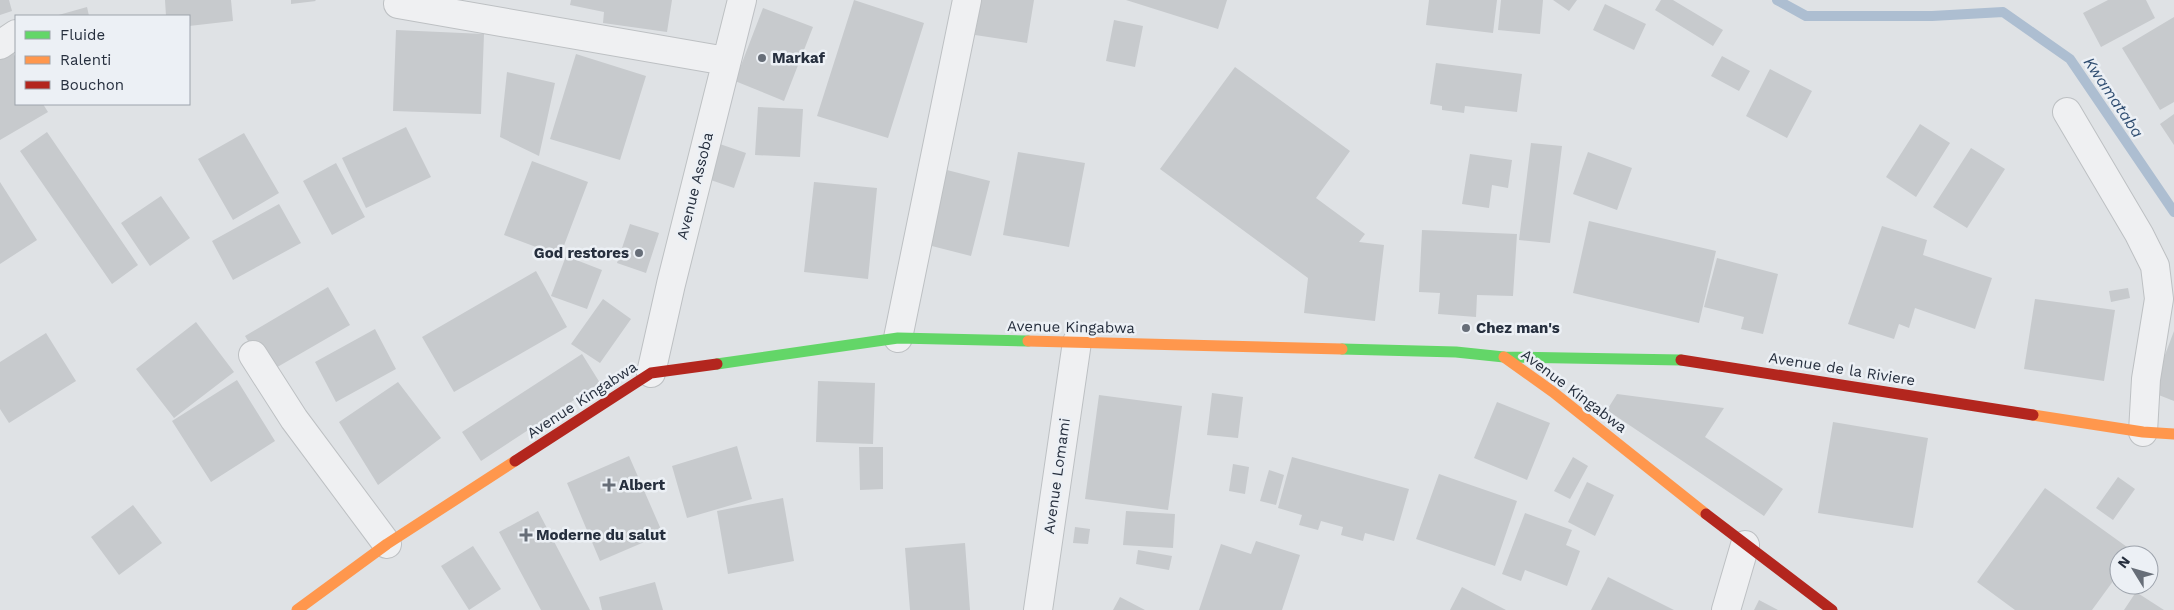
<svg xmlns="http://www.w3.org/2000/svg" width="2174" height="610" viewBox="0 0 2174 610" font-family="'Work Sans',sans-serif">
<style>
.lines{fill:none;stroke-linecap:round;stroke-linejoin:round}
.stream{stroke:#adbed1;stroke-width:10}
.building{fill:#c7cacd}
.street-casing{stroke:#bdc0c3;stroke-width:30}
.street{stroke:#eff0f2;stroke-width:28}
.fast{stroke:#63d668;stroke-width:11}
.slow{stroke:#ff974d;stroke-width:11}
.jam{stroke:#b3261e;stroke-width:11}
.poi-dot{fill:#676e78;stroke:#ecf0f5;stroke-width:2}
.labels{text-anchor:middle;stroke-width:5;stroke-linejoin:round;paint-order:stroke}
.poi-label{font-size:15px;font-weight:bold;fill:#262f3e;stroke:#ecf0f5;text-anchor:start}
.street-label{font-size:15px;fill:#262f3e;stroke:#ecf0f5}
.water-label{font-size:16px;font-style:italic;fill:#304e72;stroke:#ecf0f5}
</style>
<rect width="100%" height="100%" fill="#dfe2e5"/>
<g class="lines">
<path class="stream" d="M1777 0 1806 16H1932L2003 12 2070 59 2174 212"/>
</g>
<path class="building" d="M0 0H9L12 11 0 15Z
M165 0H231L233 21 189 26V16H166Z
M291 0H315L316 1 291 4Z
M571 0H672L667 32 603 23 604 12 570 5Z
M854 0 924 23 888 138 817 116Z
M981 0H1034L1027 43 975 35Z
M1126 0H1227L1218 29Z
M1429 0H1497L1493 33 1426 25Z
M1501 0H1543L1540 34 1498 30Z
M1553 0H1577L1569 11Z
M1661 0H1673L1723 30 1713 46 1655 10Z
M2108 0H2146L2155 18 2101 47 2083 13Z
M1605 4 1646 24 1634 50 1593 30Z
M87 7 89 16H55Z
M763 8 813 27 784 101 735 81Z
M2174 17V102L2160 110 2122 48Z
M1114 20 1143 26 1135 67 1106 61Z
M396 30 484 34 481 114 393 111Z
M10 47 16 58V104H43L48 112 0 140V52Z
M576 54 646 76 620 160 550 139Z
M1722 56 1750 71 1739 91 1711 76Z
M1436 63 1522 74 1517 112 1465 106 1464 113 1442 110V106L1430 104Z
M1235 67 1350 151 1316 198 1365 234 1359 242 1384 245 1375 321 1304 313 1308 278 1160 169Z
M1770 69 1812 91 1787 138 1746 116Z
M507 72 555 83 539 156 500 137Z
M758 107 803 109 800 157 755 155Z
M2174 114V145L2160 124Z
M1920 124 1950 143 1916 197 1886 177Z
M406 127 431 177 366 208 342 158Z
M47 132 138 265 112 284 20 151Z
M244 133 279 193 233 220 198 159Z
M714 142 746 153 734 188 702 177Z
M1531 143 1562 146 1550 243 1519 240Z
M1971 148 2005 169 1967 228 1933 207Z
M1018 152 1085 163 1069 247 1003 235Z
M1588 152 1632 168 1617 210 1573 194Z
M1470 154 1512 160 1508 188 1492 185 1489 208 1462 204Z
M532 161 588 182 560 256 504 235Z
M336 163 365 217 332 235 303 181Z
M943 169 990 181 971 256 924 244Z
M0 182 37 240 0 264Z
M814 182 877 188 868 279 804 272Z
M161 196 190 238 150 266 121 223Z
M279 204 301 243 233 280 212 241Z
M1589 221 1716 251 1699 323 1573 293Z
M630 224 659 233 646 273 617 263Z
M1882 226 1927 240 1923 255 1992 278 1975 329 1915 308 1909 328 1899 324 1894 339 1848 324Z
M1422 230 1517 234 1513 296 1477 295 1476 317 1438 314 1440 293 1419 292Z
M566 256 602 270 587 309 551 296Z
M1717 258 1778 274 1763 334 1741 329 1744 317 1704 307Z
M536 271 567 327 454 392 422 337Z
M328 287 350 325 267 373 245 336Z
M2128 288 2130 298 2111 302 2109 291Z
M603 299 631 319 600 363 571 344Z
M2035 299 2115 310 2104 381 2024 369Z
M196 322 234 372 174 418 136 369Z
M375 329 396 369 336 402 315 362Z
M2174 331V401L2151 392Z
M46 333 76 381 9 423 0 409V362Z
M582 354 600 383 481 461 462 432Z
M237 380 275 441 211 482 172 421Z
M818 381 875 383 873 444 816 442Z
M398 382 441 438 378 485 339 422Z
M1212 393 1243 397 1238 438 1207 435Z
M1617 394 1724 408 1705 437 1783 489 1764 516 1607 410Z
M1099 395 1182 406 1168 510 1085 499Z
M1497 402 1550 423 1527 480 1474 458Z
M1833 422 1928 438 1913 528 1818 513Z
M737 446 752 499 687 518 672 466Z
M859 447H883V489L860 490Z
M629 456 663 534 600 561 567 483Z
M1292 457 1409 489 1394 541 1365 533 1363 541 1341 535 1343 527 1321 521 1318 530 1299 525 1302 515 1278 508Z
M1573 457 1588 466 1570 499 1554 491Z
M1233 464 1249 467 1245 494 1229 491Z
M1269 470 1284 475 1276 505 1260 501Z
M1439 474 1517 501 1495 566 1416 539Z
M2118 477 2135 489 2113 520 2096 508Z
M1587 482 1614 495 1595 536 1568 522Z
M2045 488 2134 552 2132 555H2119V573L2092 610H2015L1977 582Z
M783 498 794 561 728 574 717 511Z
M133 505 162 543 119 575 91 537Z
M538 511 590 610H541L499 532Z
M1126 511 1175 514 1173 548 1123 545Z
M1525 513 1572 530 1566 545 1580 551 1567 586 1525 570 1521 581 1502 574Z
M1075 527 1090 529 1088 544 1073 543Z
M1256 541 1300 555 1282 610H1199L1221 544 1251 554Z
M965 543 970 610H910L905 548Z
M473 546 501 589 469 610 441 566Z
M1138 550 1172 556 1169 570 1136 564Z
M1608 577 1674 610H1591Z
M655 582 663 610H602L599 597Z
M1462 587 1506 610H1450Z
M2136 592 2164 610H2124Z
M1120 597 1145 610H1113Z
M1759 600 1778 610H1754Z"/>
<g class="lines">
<g class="street-casing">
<path id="street" d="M398 4 726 61
M0 45 16 34
M2067 112 2139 234 2155 266 2159 299 2146 379 2143 432
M898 338 967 0
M253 355 294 419 387 544
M651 373 671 284 742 0
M1038 610 1077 342
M1726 610 1745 545"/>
</g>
<use href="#street" class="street"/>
<path class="fast" d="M1342 349 1456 352 1504 357 1681 360
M717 364 898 338 1028 341"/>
<path class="slow" d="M1028 341 1342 349
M1504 357 1553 392 1706 514
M2033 415 2143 432 2174 434
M297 610 387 544 515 461"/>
<path class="jam" d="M1681 360 2033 415
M515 461 651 373 717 364
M1706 514 1832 610"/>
</g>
<g class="poi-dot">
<circle cx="762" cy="58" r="5"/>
<circle cx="639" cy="253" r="5"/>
<circle cx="1466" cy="328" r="5"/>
<path d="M606.5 477.5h5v5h5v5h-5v5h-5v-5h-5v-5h5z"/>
<path d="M523.5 527.5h5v5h5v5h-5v5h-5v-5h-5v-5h5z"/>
</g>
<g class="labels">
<g class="poi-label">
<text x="772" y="63">Markaf</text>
<text x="629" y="258" text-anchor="end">God restores</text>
<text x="1476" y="333">Chez man's</text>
<text x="619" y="490">Albert</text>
<text x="536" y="540">Moderne du salut</text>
</g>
<g class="street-label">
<text transform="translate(695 186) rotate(-76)" y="5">Avenue Assoba</text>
<text transform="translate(1071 327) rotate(1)" y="5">Avenue Kingabwa</text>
<text transform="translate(1842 369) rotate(9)" y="5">Avenue de la Riviere</text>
<text transform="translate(1574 391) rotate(37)" y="5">Avenue Kingabwa</text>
<text transform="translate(582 400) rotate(-33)" y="5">Avenue Kingabwa</text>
<text transform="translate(1057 476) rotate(-82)" y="5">Avenue Lomami</text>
</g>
<g class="water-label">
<text transform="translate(2114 97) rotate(56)" y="6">Kwamataba</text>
</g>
</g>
<rect x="15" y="15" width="175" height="90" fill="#ecf0f5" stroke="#9da3ac"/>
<rect x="25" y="31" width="25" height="8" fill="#63d668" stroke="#9da3ac"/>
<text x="60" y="40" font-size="15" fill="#262f3e">Fluide</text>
<rect x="25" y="56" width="25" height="8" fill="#ff974d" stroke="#9da3ac"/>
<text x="60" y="65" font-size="15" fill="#262f3e">Ralenti</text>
<rect x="25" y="81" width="25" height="8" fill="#b3261e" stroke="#9da3ac"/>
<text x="60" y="90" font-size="15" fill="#262f3e">Bouchon</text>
<g transform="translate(2134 570) rotate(307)"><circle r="24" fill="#ecf0f5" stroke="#9da3ac"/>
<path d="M0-4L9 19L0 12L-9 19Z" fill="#676e78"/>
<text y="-8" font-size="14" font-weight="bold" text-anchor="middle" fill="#262f3e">N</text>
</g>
</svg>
